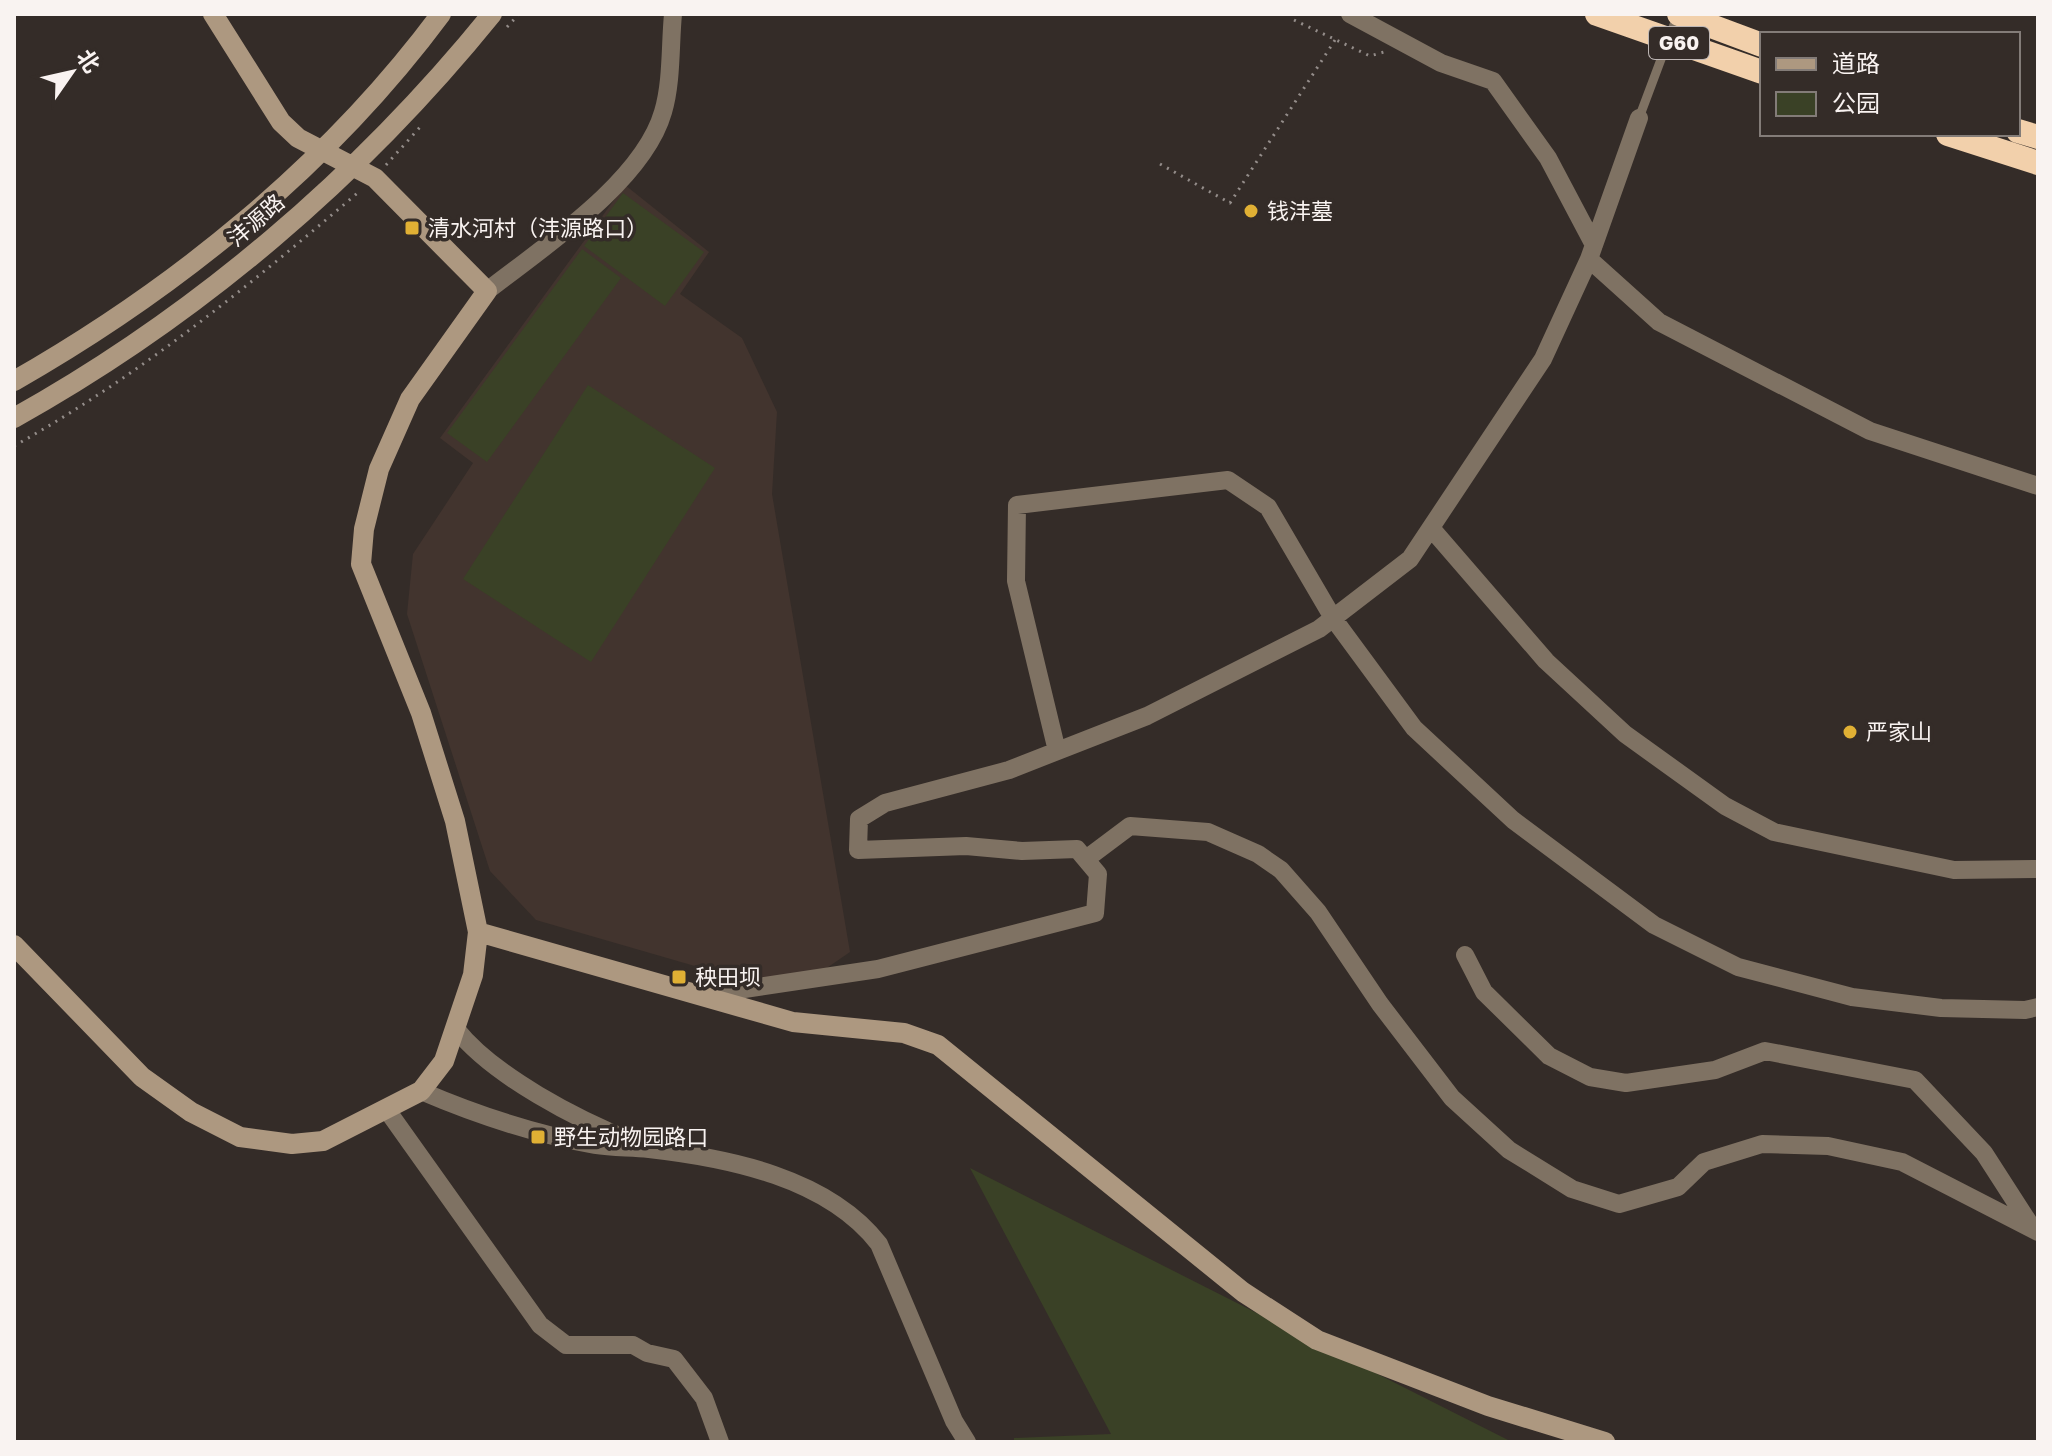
<svg xmlns="http://www.w3.org/2000/svg" width="2052" height="1456" viewBox="0 0 2052 1456" font-family="'Golos Text','Noto Sans SC',sans-serif">
<style>
.built{fill:#42342e}
.green{fill:#3a4126}
.lines{fill:none;stroke-linecap:round;stroke-linejoin:round}
.path{stroke:#948d8a;stroke-width:3;stroke-dasharray:2 6;stroke-linecap:butt}
.lane{stroke:#7f7263;stroke-width:9}
.street{stroke:#7f7263;stroke-width:18}
.secondary{stroke:#ad9880;stroke-width:20}
.highway{stroke:#f2d0ab;stroke-width:24}
.poi-dot{fill:#e0b034;stroke:#342c28;stroke-width:3}
.labels{text-anchor:middle;stroke-width:7;stroke-linejoin:round;paint-order:stroke}
.shield{fill:#342c28;stroke:#beb7b5;stroke-width:2}
.shield-label{font-size:20px;font-weight:bold;fill:#f9f3f1}
.poi-label{font-size:22px;fill:#f9f3f1;stroke:#342c28;text-anchor:start}
.street-label{font-size:22px;fill:#f9f3f1;stroke:#342c28}
</style>
<rect width="100%" height="100%" fill="#342c28"/>
<path class="built" d="M625 185 709 252 680 294 742 338 777 412 772 494 850 952 818 974 750 982 536 920 490 871 407 614 413 554 473 463 440 438Z"/>
<path class="green" d="M623 193 704 252 665 306 584 246Z
M582 249 621 278 487 462 447 433Z
M588 385 715 468 591 662 463 579Z
M970 1168 1512 1442H1014V1438L1111 1434Z"/>
<g class="lines">
<path class="path" d="M1294 20 1370 56 1384 52
M507 27 519 14
M1160 164 1230 203 1335 40
M386 165 421 126
M14 446C141 375 251 284 361 190"/>
<path class="lane" d="M1639 118 1678 14"/>
<path class="street" d="M1350 14 1441 63 1493 81 1548 158 1594 245
M1589 259 1659 322 1870 431 2038 486
M487 291C542 248 643 182 663 112 672 82 670 45 673 14
M1431 528 1546 661 1625 734 1725 806 1774 832 1954 870 2038 869
M1057 751 1016 581 1017 505 1228 480 1268 507 1333 618 1414 728 1513 820 1654 925 1738 967 1852 997 1941 1008 2025 1010 2038 1007
M1086 859 1130 826 1208 832 1258 854 1281 870 1318 912 1380 1004 1452 1098 1509 1150 1572 1189 1619 1204 1678 1187 1704 1162 1762 1144 1828 1146 1902 1162 2038 1232
M1465 955 1484 992 1549 1056 1590 1077 1626 1083 1715 1070 1765 1051 1915 1080 1984 1153 2033 1229
M704 995 878 969 1095 913 1098 874 1077 849 1022 851 966 846 858 850 859 819 885 803 1009 770 1147 716 1319 629 1410 559 1543 359 1589 259 1639 118
M456 1029C493 1076 578 1120 634 1142
M421 1091C477 1115 534 1134 595 1145 613 1148 631 1147 649 1149 729 1158 828 1178 879 1244L954 1421 967 1442
M387 1110 540 1325 566 1345H633L647 1353 674 1359 704 1398 720 1442"/>
<path class="secondary" d="M14 381C177 288 329 165 441 14
M14 418C197 316 360 177 492 14
M478 932 793 1022 904 1033 938 1045 1243 1292 1317 1340 1488 1406 1605 1442
M14 945 142 1077 191 1112 240 1137 292 1144 323 1141 421 1091 444 1061 473 975 478 932 455 821 421 713 361 564 364 529 379 469 410 399 487 291 375 178 298 138 281 122 213 14"/>
<path class="highway" d="M1597 14 1762 72
M1679 14 1762 45
M2018 131 2038 137
M1948 134 2038 163"/>
</g>
<g class="poi-dot">
<circle cx="1251" cy="211" r="8"/>
<rect x="404" y="220" width="16" height="16" rx="4"/>
<circle cx="1850" cy="732" r="8"/>
<rect x="671" y="969" width="16" height="16" rx="4"/>
<rect x="530" y="1129" width="16" height="16" rx="4"/>
</g>
<g class="labels">
<rect class="shield" x="1649" y="27" width="60" height="32" rx="6"/>
<g class="shield-label">
<text x="1679" y="50">G60</text>
</g>
<g class="poi-label">
<text x="1267" y="219">钱沣墓</text>
<text x="428" y="236">清水河村（沣源路口）</text>
<text x="1866" y="740">严家山</text>
<text x="695" y="985">秧田坝</text>
<text x="554" y="1145">野生动物园路口</text>
</g>
<g class="street-label">
<text transform="translate(256 220) rotate(-41)" y="8">沣源路</text>
</g>
</g>
<rect width="2052" height="1456" fill="none" stroke="#f9f3f1" stroke-width="32"/>
<rect x="1760" y="32" width="260" height="104" fill="#342c28" stroke="#837c78" stroke-width="2"/>
<rect x="1776" y="58" width="40" height="12" fill="#ad9880" stroke="#837c78" stroke-width="2"/>
<text x="1832" y="72" font-size="24" fill="#f9f3f1">道路</text>
<rect x="1776" y="92" width="40" height="24" fill="#3a4126" stroke="#837c78" stroke-width="2"/>
<text x="1832" y="112" font-size="24" fill="#f9f3f1">公园</text>
<g transform="translate(72 72) rotate(56)" stroke="#342c28" stroke-width="6" paint-order="stroke">
<path d="M0-6L14 30L0 20L-14 30Z" fill="#f9f3f1"/>
<text y="-12" font-size="22" font-weight="bold" text-anchor="middle" fill="#f9f3f1">北</text>
</g>
</svg>
